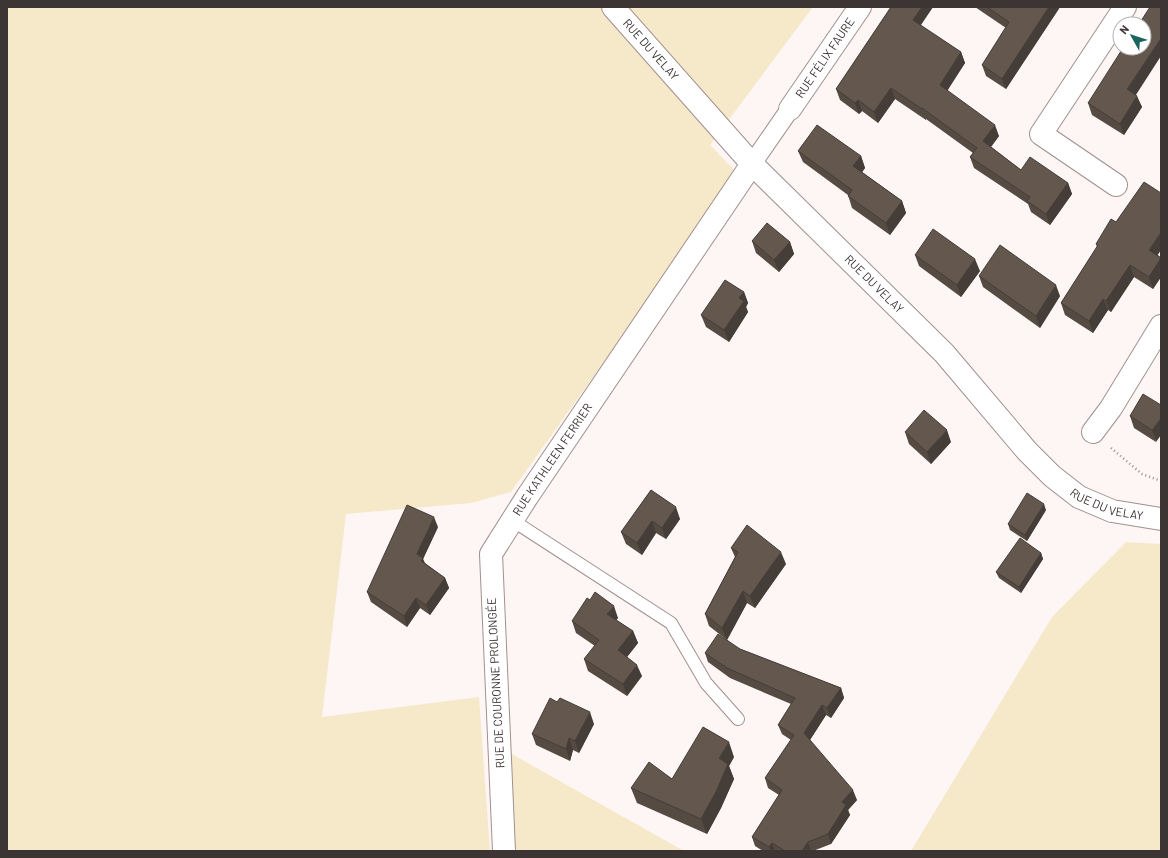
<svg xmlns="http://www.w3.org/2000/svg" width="1168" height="858" viewBox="0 0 1168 858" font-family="Barlow,sans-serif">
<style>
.green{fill:#f5e9ca}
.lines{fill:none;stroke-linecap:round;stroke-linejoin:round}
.service-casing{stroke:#a1908e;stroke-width:14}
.pedestrian-casing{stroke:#a1908e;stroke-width:20}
.minor-casing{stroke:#a1908e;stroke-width:24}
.path{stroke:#958d8c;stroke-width:2.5;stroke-dasharray:1 3;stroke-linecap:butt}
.service{stroke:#fff;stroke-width:12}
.pedestrian{stroke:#fff;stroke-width:18}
.minor{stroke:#fff;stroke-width:22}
.wall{fill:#554b43}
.shaded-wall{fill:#453d37}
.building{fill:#63574e;stroke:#453d37}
.labels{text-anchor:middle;stroke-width:4;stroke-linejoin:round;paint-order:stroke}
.street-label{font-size:12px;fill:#3c3534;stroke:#fff}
</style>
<rect width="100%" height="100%" fill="#fef6f5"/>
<path class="green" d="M7 7H813L710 145 738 174 511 492 471 503 346 514 322 717 479 697 490 851H7Z
M1126 542 1161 544V851H911L1052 617Z
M510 753 684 851H515Z"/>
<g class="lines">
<g class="service-casing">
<path id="service" d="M512 520 671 623 706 683 738 719"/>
</g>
<g class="pedestrian-casing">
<path id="pedestrian" d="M752 164 790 109"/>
</g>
<g class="minor-casing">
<g id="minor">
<path id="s1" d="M613 7 752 164 944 353 1027 451 1052 476 1079 497 1112 511 1161 519"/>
<path id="s2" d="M790 109 860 7"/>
<path d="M1116 185 1041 134 1125 7"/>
<path d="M1093 432 1111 408 1161 326"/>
<path id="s3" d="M504 851 491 554 527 497 752 164"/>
</g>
</g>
<path class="path" d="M1111 448 1142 474 1161 481"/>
<use href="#service" class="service"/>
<use href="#pedestrian" class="pedestrian"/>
<use href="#minor" class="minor"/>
</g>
<path class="wall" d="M891 7H933L920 25 961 52 965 63 947 90 999 136 991 147 1021 170 1068 183 1072 194 1050 225 1031 212 1028 204 974 168 970 157 973 153 926 119V120L895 99 878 123 862 111 859 114 840 100 836 89Z
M975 7H1060L1006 89 986 76 982 65 1006 28Z
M1136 95 1142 107 1124 135 1092 115 1088 103Z
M798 151 861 156 865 168 862 172 902 201 906 213 890 235 852 208 848 195 803 162Z
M752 241 790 242 794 254 779 272 756 253Z
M1096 244 1158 255 1161 258V277L1153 289 1134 277 1111 312 1108 310 1093 333 1065 315 1061 303 1097 247Z
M915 255 980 271 961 297 919 266Z
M979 276 1060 296 1040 328 983 287Z
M744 292 748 303 746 307 748 312 729 342 706 327 701 315Z
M1143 394 1156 442 1134 428 1130 416Z
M905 432 951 442 931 464 909 444Z
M651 490 680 519 666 539 656 533 642 555 626 544 621 532Z
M1046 510 1027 541 1010 530 1008 524Z
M438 527 423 559 425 563 445 578 449 588 430 615 420 608 407 627 371 602 367 592Z
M731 548 786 564 755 608 747 603 727 640 709 626 705 614 735 557Z
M1041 553 1043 559 1021 593 999 578 996 572Z
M590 600 618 618 616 620 633 631 638 643 627 657 642 676 627 696 588 671 584 659 595 646 576 633 572 621Z
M740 649 841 688 844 698 831 718 826 715 810 740 857 800 848 810 850 815 831 844 813 851H763L755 846 752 837 779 795 768 788 765 778 791 740 782 734 778 725 791 704 730 678 708 662 705 653Z
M594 724 579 753 573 750 570 761 536 745 532 734Z
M734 757 729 766 734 779 721 808 707 834 637 803 631 788 672 779Z"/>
<path class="shaded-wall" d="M922 7H933L917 31 913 20Z
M1049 7H1060L1006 89 1002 79Z
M1161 38V56L1132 101 1127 89Z
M961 52 965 63 944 96 940 85Z
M891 88 895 99 878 123 874 112Z
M1137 96 1142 107 1124 135 1120 124Z
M858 100 862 111 859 114 855 103Z
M995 125 999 136 987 152 983 141Z
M861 156 865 168 858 178 853 166Z
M1068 183 1072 194 1050 225 1046 214Z
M902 201 906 213 890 235 886 223Z
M1161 232V250L1153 262 1149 250Z
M790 242 794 254 779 272 774 260Z
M1161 258V277L1153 289 1149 277Z
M975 259 980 271 961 297 957 285Z
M1130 265 1134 277 1111 312 1106 301Z
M1056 285 1060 296 1040 328 1036 316Z
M744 292 748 303 746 307 748 312 729 342 724 330 739 298Z
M1103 299 1108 310 1093 333 1089 321Z
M1161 418V435L1156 442 1152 430Z
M947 430 951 442 931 464 927 452Z
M1044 504 1046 510 1027 541 1025 535Z
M676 507 680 519 666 539 662 528Z
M434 517 438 527 423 559 427 569 417 554Z
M652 521 656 533 642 555 637 543Z
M781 552 786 564 755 608 750 596Z
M1041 553 1043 559 1021 593 1019 587Z
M445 578 449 588 430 615 426 605Z
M743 591 747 603 727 640 722 628Z
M416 598 420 608 407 627 404 616Z
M614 606 618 618 612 625 607 614Z
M633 631 638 643 623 662 618 650Z
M637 665 642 676 627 696 623 684Z
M841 688 844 698 831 718 827 708Z
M822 705 826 715 808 743 804 733Z
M590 712 594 724 579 753 575 741Z
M569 738 573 750 570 761 566 749Z
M729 742 734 757 729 766 734 779 721 808 707 834 701 819 719 758Z
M853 790 857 800 848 810 850 815 831 844 828 834 842 802Z
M808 842 811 851H802Z
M772 843 775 851H771L769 847Z"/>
<path class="building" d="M891 7H922L913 20 961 52 940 85 995 125 983 141 1021 170 1030 157 1068 183 1046 214 1027 201 1030 197 970 157 977 148 922 108V109L891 88 874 112 858 100 855 103 836 89Z
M987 7H1049L1002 79 982 65 1009 22Z
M1150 7H1161V38L1127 89 1137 96 1120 124 1088 103 1123 48H1144V24H1139Z
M817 125 861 156 853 166 902 201 886 223 848 196 852 190 798 151Z
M1144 182 1161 193V232L1149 250 1161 258 1149 277 1130 265 1106 301 1103 299 1089 321 1061 303 1098 245 1096 244 1111 219 1116 222Z
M767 223 790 242 774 260 752 241Z
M933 229 975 259 957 285 915 255Z
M1000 245 1056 285 1036 316 979 276Z
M725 280 744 292 739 298 744 301 724 330 701 315Z
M1143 394 1161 405V418L1152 430 1130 416Z
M924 410 947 430 927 452 905 432Z
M651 490 676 507 662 528 652 521 637 543 621 532Z
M1027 493 1044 504 1025 535 1008 524Z
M407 505 434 517 417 554 423 558 421 561 445 578 426 605 416 598 404 616 367 592Z
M747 525 781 552 750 596 743 591 722 628 705 614 738 552 731 548Z
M1020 538 1041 553 1019 587 996 572Z
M595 592 614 606 607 614 633 631 618 650 637 665 623 684 584 659 599 640 572 621 587 598 590 600Z
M718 634 740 649 841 688 827 708 822 705 804 733 853 790 842 802 846 805 828 834 808 842 802 851H785L772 843 769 847 752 837 782 790 765 778 794 735 778 725 795 698 727 668 705 653Z
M550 698 557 702 560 698 590 712 575 741 569 738 566 749 532 734Z
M703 727 729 742 719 758 728 764 716 792 701 819 631 788 649 762 672 779Z"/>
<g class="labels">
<g class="street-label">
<text dy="4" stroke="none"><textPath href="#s1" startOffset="57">RUE DU VELAY</textPath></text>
<text dy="4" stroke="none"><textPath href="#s2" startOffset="62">RUE FÉLIX FAURE</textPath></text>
<text dy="4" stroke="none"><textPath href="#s1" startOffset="381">RUE DU VELAY</textPath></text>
<text dy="4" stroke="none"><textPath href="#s3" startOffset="410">RUE KATHLEEN FERRIER</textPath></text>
<text dy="4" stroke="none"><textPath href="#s1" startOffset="706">RUE DU VELAY</textPath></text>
<text transform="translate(496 683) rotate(-93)" y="4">RUE DE COURONNE PROLONGÉE</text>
</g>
</g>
<rect width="1168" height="858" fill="none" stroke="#3c3534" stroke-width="16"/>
<g transform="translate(1132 36) rotate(309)"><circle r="19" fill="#ffffff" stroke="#b1aeae"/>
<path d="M0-3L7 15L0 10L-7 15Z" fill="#1a655e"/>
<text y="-6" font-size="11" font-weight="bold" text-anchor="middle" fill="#3c3534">N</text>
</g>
</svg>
